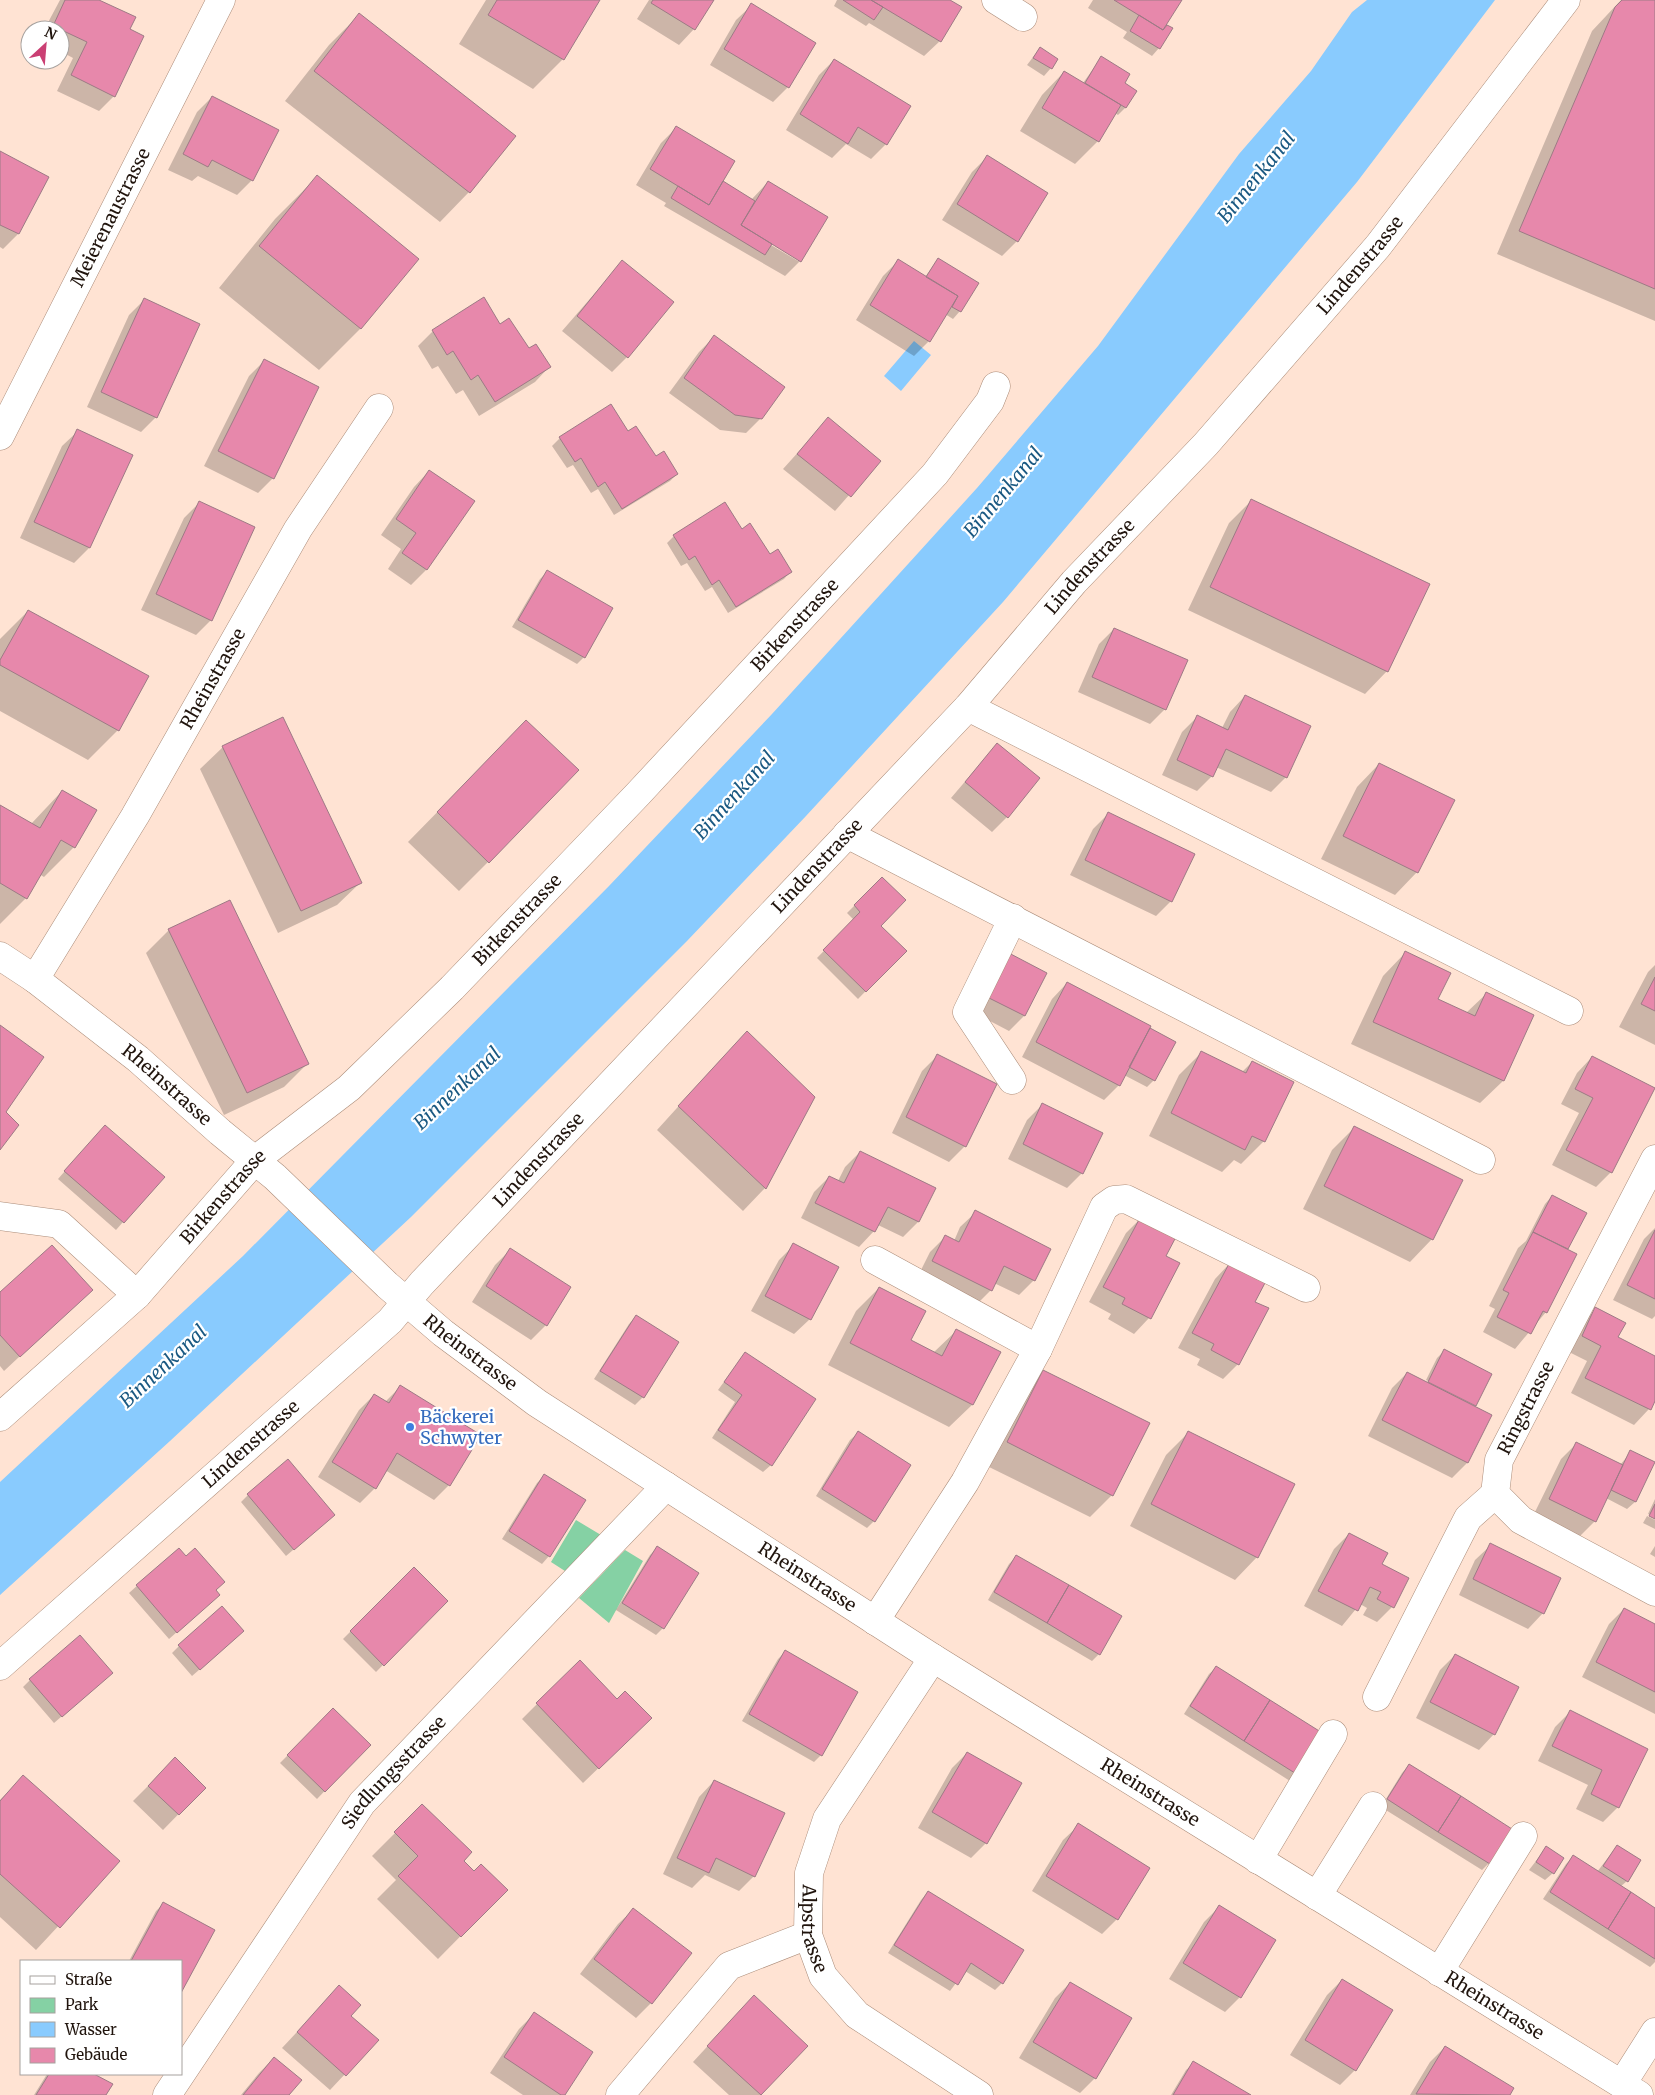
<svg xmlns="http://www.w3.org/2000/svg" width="1655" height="2095" viewBox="0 0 1655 2095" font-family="Merriweather,serif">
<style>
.green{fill:#85d1a4}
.water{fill:#89cbfe}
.shadow{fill:#0003;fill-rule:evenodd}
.building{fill:#e788ab;stroke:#9d7a85}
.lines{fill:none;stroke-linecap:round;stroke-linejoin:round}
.minor-casing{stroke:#ab8c79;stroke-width:29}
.minor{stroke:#fff;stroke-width:28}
.shop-dot{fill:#3f7fe0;stroke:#fff;stroke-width:2}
.labels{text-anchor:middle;stroke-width:4.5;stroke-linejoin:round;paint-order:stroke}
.street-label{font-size:18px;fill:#20140d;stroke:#fff}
.shop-label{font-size:18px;fill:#366cbe;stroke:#fff;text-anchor:start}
.water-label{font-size:19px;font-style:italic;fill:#1a5982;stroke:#fff}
</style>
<rect width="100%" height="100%" fill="#ffe3d3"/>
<path class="green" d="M576 1520 601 1535 565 1571 551 1562Z
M625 1550 643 1561 609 1623 579 1598Z"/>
<path class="water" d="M1367 0H1495L1357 182 1133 448 1003 602 806 816 687 941 411 1217 170 1441 0 1595V1482L243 1256 609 886 772 714 977 488 1098 346 1239 154 1311 71 1352 12Z
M914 341 931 355 901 391 884 376Z"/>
<path class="shadow" d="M60 0H96L128 30 114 96 99 111 57 91 73 58 60 51V30H44Z
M486 0H599L563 59 533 89 459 44Z
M649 0H712L694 29 679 45 637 19Z
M837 0H948L960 8 940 41 924 56 869 23 866 26 834 6Z
M1093 0H1180L1161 30 1159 48 1152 56 1123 38 1127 32 1088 8Z
M1621 0H1655V321L1497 254 1592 31Z
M752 5 788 87 773 102 710 65 736 20Z
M359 15 469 192 440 222 285 101 329 45Z
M1040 48 1051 68 1044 76 1027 65Z
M1101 58 1123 83 1126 107 1118 115 1115 113 1098 141 1075 164 1020 131 1042 95 1064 72 1083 83Z
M834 60 886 144 871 159 846 144 832 158 786 130 819 75Z
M212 97 252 180 237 195 198 176 192 181 168 170 197 112Z
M676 128 721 182 751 200 768 182 800 261 785 276 664 206 666 203 636 185 661 143ZM771 242 798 258V261L771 245Z
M0 152 48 177 18 234 3 249 0 247Z
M987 157 1017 241 1002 256 942 220 972 172Z
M317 177 361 328 319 370 219 288 275 219Z
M938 259 977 283 960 311 953 319 945 314 929 341 914 356 856 320 883 276 898 261 925 277Z
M622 262 627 357 612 372 562 331Z
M144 300 156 417 141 432 87 407 129 315Z
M500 325 550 366 535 382 479 416 463 390 456 394 438 366 432 369 418 346 433 331Z
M714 337 761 418 746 433 720 430 669 393 699 352Z
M264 361 273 478 258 493 204 466 249 376Z
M611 406 628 433 655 458 677 474 670 481 614 515 598 489 591 493 573 465 567 468 552 446 560 438Z
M828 419 879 461 835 511 783 469Z
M78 431 132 456 89 548 74 563 20 538 62 446Z
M429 471 473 502 426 570 411 585 388 569 401 549 381 535 414 487Z
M1251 501 1387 671 1365 694 1188 610 1229 523Z
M199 503 211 620 196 635 141 610 184 518Z
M741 530 791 571 784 579 728 613 712 587 705 591 687 563 681 566 667 543 674 536Z
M547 572 584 657 577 664 512 627 540 579Z
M28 611 118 730 88 760 0 711V639Z
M1114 629 1165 709 1150 724 1078 692 1099 644Z
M1245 696 1286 777 1271 792 1216 767 1212 776 1197 791 1162 775 1182 732 1197 717 1222 728 1230 712Z
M997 744 1007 817 992 832 951 798Z
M223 747 360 883 337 905 278 933 200 769Z
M497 751 488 862 459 891 408 842Z
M1379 764 1417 872 1395 895 1321 859 1357 787Z
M62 791 95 811 74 847 44 877 39 874 26 898 0 924V807L31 824Z
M1108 814 1171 901 1156 916 1070 875 1093 829Z
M882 878 879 926 905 951 858 999 817 958 854 920 847 913Z
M169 930 307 1064 284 1087 224 1115 146 953Z
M1405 953 1437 1000 1466 1013 1486 994 1533 1015 1503 1081 1480 1103 1351 1044 1383 976Z
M1655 965V1045L1619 1027 1648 972Z
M990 968 1045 973 1024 1016 1009 1031 969 1010Z
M1067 983 1146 1034 1154 1080 1147 1087 1124 1075 1119 1085 1104 1100 1022 1057 1052 999Z
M1202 1052 1242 1072 1252 1062 1264 1141 1241 1164 1234 1160 1222 1172 1149 1136 1179 1075Z
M724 1056 765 1188 743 1211 657 1130Z
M937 1056 995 1085 965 1146 949 1162 892 1133 922 1071Z
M1592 1057 1611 1172 1596 1187 1552 1165 1579 1113 1561 1104 1577 1073Z
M1042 1105 1082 1173 1067 1188 1008 1159 1027 1120Z
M1354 1128 1432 1239 1410 1262 1303 1209 1332 1150Z
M97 1134 123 1222 116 1230 58 1179Z
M860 1152 934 1189 918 1222 903 1237 878 1225 874 1231 859 1247 801 1218 814 1192 829 1177 838 1181 845 1167Z
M1552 1196 1585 1213 1566 1250 1546 1312 1515 1349 1483 1332 1495 1309 1489 1306 1518 1248 1526 1241 1545 1204Z
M976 1212 1034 1280 1019 1295 994 1283 991 1290 976 1305 918 1276 930 1252 945 1237 954 1241 960 1227Z
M1141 1218 1165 1256 1178 1264 1149 1318 1134 1334 1108 1319 1111 1314 1089 1302 1126 1233Z
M1655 1228V1316L1652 1319 1613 1300 1644 1239Z
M794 1245 810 1319 794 1334 751 1311 779 1260Z
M510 1250 546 1325 531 1340 472 1302 495 1265Z
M1230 1263 1253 1302 1238 1364 1223 1379 1197 1365 1200 1359 1178 1348 1215 1279Z
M879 1288 910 1340 933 1353 956 1331 999 1352 972 1405 949 1427 828 1365 856 1311Z
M91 1290 4 1371 0 1366V1294Z
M1596 1309 1616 1338 1655 1357V1399L1649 1409 1634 1425 1571 1393 1587 1361 1567 1351 1581 1324Z
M636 1316 678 1342 643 1397 635 1405 594 1379 629 1324Z
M1444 1351 1490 1374 1474 1406V1403L1426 1380 1437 1358Z
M745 1353 771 1465 763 1472 712 1438 735 1402 718 1390Z
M1043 1371 1112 1495 1090 1517 985 1465 1021 1394Z
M1407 1373 1491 1415 1467 1463 1452 1478 1368 1436 1392 1388Z
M400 1387 479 1436 449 1485 434 1500 385 1470 375 1488 360 1503 318 1477 359 1410 374 1395 385 1402Z
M1189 1432 1257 1557 1235 1580 1130 1526 1166 1455Z
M858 1433 874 1521 867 1528 816 1496 850 1440Z
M1576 1444 1620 1465 1631 1452 1653 1463 1635 1502 1627 1509 1606 1498 1595 1521 1580 1536 1534 1514 1561 1459Z
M544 1476 549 1556 542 1564 502 1539 537 1483Z
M248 1495 326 1522 286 1556 241 1502Z
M1655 1499V1517L1648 1514Z
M1647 1516 1655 1520V1529L1643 1523Z
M1349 1534 1381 1564 1392 1607 1377 1622 1363 1615 1367 1608 1360 1604 1342 1626 1304 1606 1334 1549Z
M1491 1545 1543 1613 1528 1629 1459 1595 1475 1560Z
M1655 1546V1557L1650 1554Z
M657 1548 663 1628 656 1635 616 1610 650 1555Z
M178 1549 214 1591 211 1602 169 1639 129 1593Z
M1017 1556 1099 1654 1092 1661 988 1600 1009 1564Z
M414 1568 446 1601 376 1672 343 1639Z
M1624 1609 1655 1625V1714L1582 1677 1609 1624Z
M236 1638 192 1676 172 1653 179 1646Z
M785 1652 821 1755 814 1762 742 1721 778 1659Z
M1455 1655 1518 1687 1494 1734 1479 1750 1416 1718 1440 1670Z
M1217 1667 1323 1734 1290 1781 1184 1714 1209 1674Z
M30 1680H104L54 1723 23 1687Z
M537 1704 635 1733 583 1783 522 1719Z
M333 1710 369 1745 317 1799 280 1763Z
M1570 1712 1646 1749 1618 1807 1603 1822 1576 1809 1588 1785 1538 1761 1555 1727Z
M967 1753 986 1843 971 1858 918 1828 952 1768Z
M175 1759 204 1788 163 1830 133 1801Z
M1409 1765 1489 1863 1482 1870 1381 1807 1402 1773Z
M23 1777 118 1862 36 1950 0 1917V1800Z
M714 1781 754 1876 739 1891 705 1875 692 1888 663 1874 699 1797Z
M422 1806 462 1861 474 1872 506 1890 438 1959 377 1899 396 1880 372 1856Z
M1079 1825 1117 1919 1102 1934 1032 1891 1063 1840Z
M1617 1846 1627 1881 1620 1887 1655 1909V1962L1650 1967 1543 1899 1566 1864 1573 1857 1597 1872Z
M1546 1848 1553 1873 1545 1880 1529 1870Z
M928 1892 1002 1983 995 1990 965 1971 950 1991 888 1953 921 1900Z
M163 1904 214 1930 181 1961H129L156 1911Z
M1219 1907 1275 1940 1240 1997 1225 2012 1169 1979 1204 1922Z
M634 1909 651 2003 636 2018 580 1974 618 1924Z
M1342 1980 1392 2010 1355 2070 1340 2085 1290 2055 1327 1995Z
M1070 1983 1095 2078 1080 2093 1019 2058 1055 1998Z
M339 1987 350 2016 377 2040 330 2090 282 2048Z
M739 2012 806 2046 760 2095H729L693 2062Z
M534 2014 563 2095H523L490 2073 519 2029Z
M1445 2047 1512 2088 1508 2095H1410L1430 2062Z
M274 2058 287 2095H241L259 2073Z
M1194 2063 1248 2095H1171L1186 2070Z
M47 2074H92L111 2085 105 2095H34Z"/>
<path class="building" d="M65 0H99L136 17 130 29 144 36 115 97 71 75 87 42 53 26Z
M497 0H600L564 60 488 15Z
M653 0H714L695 30 651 3Z
M843 0H871L883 7 874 20Z
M871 0H950L962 7 941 42Z
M1114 0H1182L1163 30Z
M1622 0H1655V289L1519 231 1615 7Z
M751 3 816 43 789 88 724 49Z
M359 13 516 136 470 193 314 71Z
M1139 15 1163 30 1167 25 1173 28 1160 49 1130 31Z
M1040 47 1058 59 1052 69 1033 58Z
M1101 56 1130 74 1125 83 1137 91 1126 108 1085 83Z
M834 59 911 106 887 145 858 127 848 144 800 114Z
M1064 71 1121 105 1099 142 1042 108Z
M212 96 279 130 253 181 212 160 208 167 183 154Z
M676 126 735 161 709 205 650 169Z
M0 151 49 177 19 234 0 225Z
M987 155 1048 193 1018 242 957 204Z
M317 175 419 259 361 329 259 246Z
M723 181 755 201 741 225 772 244 765 255 671 198 678 186 709 205Z
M768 181 828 217 801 262 741 225Z
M938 258 979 283 961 312 952 307 958 296 926 277Z
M898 259 958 296 930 342 870 305Z
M622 260 674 302 628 358 577 316Z
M484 297 500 324 509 318 529 348 536 344 551 367 495 402 478 375 471 380 453 351 447 355 432 330Z
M144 298 200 324 157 418 101 392Z
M714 335 785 387 762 419 735 415 684 378Z
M264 359 319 387 274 479 218 451Z
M611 404 628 431 636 426 656 456 664 451 678 474 622 509 605 482 598 487 581 458 575 462 559 437Z
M828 417 881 461 851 497 797 454Z
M77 429 133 455 90 548 34 522Z
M429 470 475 501 427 570 402 553 416 533 396 519Z
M1251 499 1430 584 1388 672 1210 587Z
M199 501 255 527 212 621 156 594Z
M725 502 742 529 750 523 770 554 778 549 792 572 736 607 719 580 712 585 695 556 689 560 673 535Z
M547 570 613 608 585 658 518 620Z
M28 610 149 676 119 731 0 665V660Z
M1114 628 1188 660 1166 710 1092 677Z
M1245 695 1311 726 1287 778 1226 749 1213 777 1177 760 1197 715 1228 730Z
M283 717 362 883 301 911 222 746Z
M526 720 579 770 489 863 437 812Z
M997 743 1040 778 1008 818 965 782Z
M1379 763 1455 800 1418 873 1343 836Z
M62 790 97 810 75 848 61 840 27 899 0 883V805L40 828Z
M1108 812 1195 854 1172 902 1085 860Z
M882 877 906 900 881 926 907 951 866 992 823 950 860 912 854 905Z
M230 900 309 1064 247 1093 168 929Z
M1005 951 1047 973 1025 1016 983 995Z
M1405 951 1451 973 1438 999 1475 1016 1486 992 1534 1015 1504 1081 1373 1022Z
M1655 977V1011L1641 1004Z
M1067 982 1151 1026 1120 1086 1036 1042Z
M0 1025 44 1057 6 1112 19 1125 0 1150Z
M1150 1028 1176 1042 1155 1081 1129 1067Z
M747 1031 815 1097 766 1189 678 1106Z
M1201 1051 1246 1073 1252 1061 1294 1082 1265 1142 1252 1136 1245 1150 1171 1113Z
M937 1054 997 1084 966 1147 906 1117Z
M1592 1056 1655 1088 1612 1173 1566 1150 1593 1098 1575 1089Z
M1042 1103 1103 1133 1083 1174 1023 1144Z
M105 1125 165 1177 124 1223 64 1171Z
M1354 1126 1463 1180 1433 1240 1324 1186Z
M860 1151 936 1188 919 1222 888 1207 875 1232 815 1203 829 1176 844 1183Z
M1552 1195 1587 1213 1568 1249 1533 1232Z
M975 1210 1051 1249 1035 1281 1004 1266 992 1291 932 1261 945 1235 959 1242Z
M1141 1216 1177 1235 1166 1256 1180 1263 1151 1319 1122 1304 1125 1298 1103 1287Z
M1655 1230V1299L1627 1285Z
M1533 1232 1577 1254 1547 1313 1543 1311 1531 1334 1497 1317 1509 1293 1503 1290Z
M793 1243 839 1267 811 1320 765 1296Z
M52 1245 93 1290 20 1357 0 1335V1292Z
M510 1248 571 1287 547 1326 486 1286Z
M1230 1262 1266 1281 1255 1302 1269 1308 1239 1365 1211 1350 1214 1344 1192 1333Z
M879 1287 926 1311 911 1340 942 1356 956 1329 1001 1352 973 1405 850 1343Z
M1595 1307 1626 1323 1618 1337 1655 1356V1401L1651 1410 1585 1378 1601 1346 1582 1336Z
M636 1315 679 1342 644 1398 600 1371Z
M1444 1349 1492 1374 1476 1406 1428 1382Z
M745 1352 816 1399 772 1466 718 1430 742 1395 724 1382Z
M1043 1370 1150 1423 1113 1496 1007 1442Z
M1407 1372 1492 1415 1468 1463 1382 1420Z
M400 1385 481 1435 450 1486 397 1453 376 1489 332 1462 374 1394 389 1403Z
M858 1431 911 1465 875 1522 822 1489Z
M1188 1431 1295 1484 1258 1558 1151 1504Z
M1576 1442 1623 1465 1596 1522 1549 1499Z
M1630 1450 1655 1462 1636 1502 1611 1490Z
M288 1459 335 1515 294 1550 247 1494Z
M544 1474 586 1500 550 1557 509 1531Z
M1655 1504V1519L1649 1516Z
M1349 1533 1388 1553 1382 1564 1409 1578 1394 1608 1377 1599 1381 1592 1370 1587 1358 1611 1318 1591Z
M1490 1543 1561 1578 1544 1614 1473 1579Z
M657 1546 699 1573 664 1629 622 1603Z
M179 1548 186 1556 195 1548 225 1582 216 1590 220 1595 177 1633 136 1585Z
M1016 1555 1069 1585 1047 1623 994 1592Z
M414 1567 448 1601 384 1666 350 1631Z
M1069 1585 1122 1616 1100 1655 1047 1623Z
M222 1606 244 1631 200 1670 178 1645Z
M1624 1608 1655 1624V1692L1596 1662Z
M80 1635 113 1673 62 1717 29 1679Z
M785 1650 858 1692 822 1756 749 1714Z
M1455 1654 1519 1687 1495 1735 1430 1702Z
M580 1660 617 1699 625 1691 652 1718 599 1769 536 1703Z
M1216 1666 1270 1700 1244 1741 1190 1706Z
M1270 1700 1324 1734 1298 1775 1244 1741Z
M333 1708 371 1745 325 1792 287 1755Z
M1570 1710 1648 1749 1619 1808 1591 1794 1602 1770 1552 1746Z
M967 1752 1022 1783 987 1844 932 1812Z
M175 1757 206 1788 179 1815 148 1786Z
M1409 1764 1461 1796 1438 1832 1387 1799Z
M23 1775 120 1861 60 1928 0 1874V1801Z
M714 1780 785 1813 755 1877 716 1858 709 1873 677 1858Z
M1461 1796 1512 1829 1490 1864 1438 1832Z
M422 1804 472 1852 464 1861 474 1871 481 1864 508 1890 461 1937 398 1876 418 1856 394 1832Z
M1078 1823 1150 1868 1118 1920 1046 1876Z
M1617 1845 1641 1860 1628 1882 1603 1866Z
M1546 1846 1564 1858 1554 1874 1536 1862Z
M1573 1855 1631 1892 1608 1929 1550 1892Z
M928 1891 1024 1950 1003 1984 971 1963 958 1985 894 1945Z
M1631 1892 1655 1908V1959L1608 1929Z
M163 1902 215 1930 181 1993V1961H131Z
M1219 1905 1276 1940 1241 1998 1183 1963Z
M633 1908 692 1953 652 2004 594 1959Z
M1342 1979 1393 2010 1356 2071 1305 2040Z
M1070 1982 1132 2018 1096 2079 1033 2042Z
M339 1985 361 2005 351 2016 379 2040 346 2076 297 2032Z
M754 1995 808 2046 761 2095 707 2046Z
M534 2012 593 2052 565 2095H561L504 2057Z
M1445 2046 1514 2088 1510 2095 1416 2094Z
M274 2057 302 2080 289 2095H243Z
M1193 2061 1251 2095H1173Z
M49 2074H94L113 2084 106 2095H36Z"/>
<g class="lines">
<g class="minor-casing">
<g id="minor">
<path d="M996 0 1023 17"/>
<path id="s1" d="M0 436 221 0"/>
<path d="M968 707 1569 1011"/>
<path d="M847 834 1481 1160"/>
<path id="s2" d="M0 956 35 979 138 1059 220 1132 275 1177 387 1285 443 1333 537 1403 933 1658 1639 2095"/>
<path id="s3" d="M35 979 135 816 298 529 379 408"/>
<path d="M1012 1080 967 1012 1013 918"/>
<path d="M1655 1159 1499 1460 1495 1494 1521 1520 1655 1592"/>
<path d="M0 1216 59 1224 137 1295"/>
<path d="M875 1260 1038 1349"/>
<path id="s4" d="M0 1417 137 1295 255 1160 349 1088 452 988 638 794 935 474 990 401 996 386"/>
<path d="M875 1621 965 1482 1038 1349 1104 1207 1114 1200 1126 1199 1306 1288"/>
<path id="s5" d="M933 1658 827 1819 809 1873 808 1935 823 1976 857 2015 979 2095"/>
<path id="s6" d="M0 1666 390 1321 422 1283 968 707 1074 582 1206 444 1378 246 1566 0"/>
<path d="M1377 1697 1468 1518 1495 1494"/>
<path d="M1258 1860 1333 1734"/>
<path d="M1317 1896 1373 1806"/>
<path d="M1439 1972 1523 1836"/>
<path d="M1622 2084 1655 2032"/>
<path id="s7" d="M167 2095 362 1803 666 1486"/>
<path d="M620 2095 729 1966 808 1935"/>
</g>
</g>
<use href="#minor" class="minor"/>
</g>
<circle class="shop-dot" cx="410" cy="1427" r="5"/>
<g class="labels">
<g class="street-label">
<text dy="6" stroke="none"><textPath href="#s1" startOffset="245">Meierenaustrasse</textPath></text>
<text dy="6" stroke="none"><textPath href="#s6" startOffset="1955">Lindenstrasse</textPath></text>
<text dy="6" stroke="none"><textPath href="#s6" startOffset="1550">Lindenstrasse</textPath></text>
<text dy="6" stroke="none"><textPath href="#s4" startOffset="1124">Birkenstrasse</textPath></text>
<text dy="6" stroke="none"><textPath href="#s3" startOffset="349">Rheinstrasse</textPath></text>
<text dy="6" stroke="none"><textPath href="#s6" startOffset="1145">Lindenstrasse</textPath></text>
<text dy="6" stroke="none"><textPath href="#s4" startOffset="719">Birkenstrasse</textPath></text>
<text dy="6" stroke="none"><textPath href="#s2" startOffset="211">Rheinstrasse</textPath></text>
<text dy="6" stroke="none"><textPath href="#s6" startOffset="740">Lindenstrasse</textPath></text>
<text dy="6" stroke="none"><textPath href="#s4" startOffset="314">Birkenstrasse</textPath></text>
<text dy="6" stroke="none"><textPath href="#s2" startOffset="616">Rheinstrasse</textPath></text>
<text transform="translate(1526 1408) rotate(-63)" y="6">Ringstrasse</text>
<text dy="6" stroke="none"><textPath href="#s6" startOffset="335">Lindenstrasse</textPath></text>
<text dy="6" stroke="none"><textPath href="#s2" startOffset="1021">Rheinstrasse</textPath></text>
<text dy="6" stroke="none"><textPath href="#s7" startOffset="395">Siedlungsstrasse</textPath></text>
<text dy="6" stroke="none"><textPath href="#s2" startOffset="1426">Rheinstrasse</textPath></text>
<text dy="6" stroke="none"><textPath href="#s5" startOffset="306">Alpstrasse</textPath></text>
<text dy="6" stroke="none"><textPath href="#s2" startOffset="1831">Rheinstrasse</textPath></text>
</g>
<g class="shop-label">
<text x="420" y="1423">Bäckerei<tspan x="420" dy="21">Schwyter</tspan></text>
</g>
<g class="water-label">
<text transform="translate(1256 177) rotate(-51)" y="7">Binnenkanal</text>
<text transform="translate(1003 492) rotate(-50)" y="7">Binnenkanal</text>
<text transform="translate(734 795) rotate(-48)" y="7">Binnenkanal</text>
<text transform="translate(457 1088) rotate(-43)" y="7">Binnenkanal</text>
<text transform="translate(163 1366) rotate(-43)" y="7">Binnenkanal</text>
</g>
</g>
<rect x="20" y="1960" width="162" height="115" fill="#ffffff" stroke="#a6a19e"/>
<rect x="30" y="1976" width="25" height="8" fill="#ffffff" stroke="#a6a19e"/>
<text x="65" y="1985" font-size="15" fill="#20140d">Straße</text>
<rect x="30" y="1998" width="25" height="15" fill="#85d1a4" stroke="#a6a19e"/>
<text x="65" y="2010" font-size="15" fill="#20140d">Park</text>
<rect x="30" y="2022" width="25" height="15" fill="#89cbfe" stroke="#a6a19e"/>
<text x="65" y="2035" font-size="15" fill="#20140d">Wasser</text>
<rect x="30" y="2048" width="25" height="15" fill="#e788ab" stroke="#a6a19e"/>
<text x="65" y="2060" font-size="15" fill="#20140d">Gebäude</text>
<g transform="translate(45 45) rotate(26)"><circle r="24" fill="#ffffff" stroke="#a6a19e"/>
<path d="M0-4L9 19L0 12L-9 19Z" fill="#ca3f73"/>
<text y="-8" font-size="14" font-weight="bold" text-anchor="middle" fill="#20140d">N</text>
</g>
</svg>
